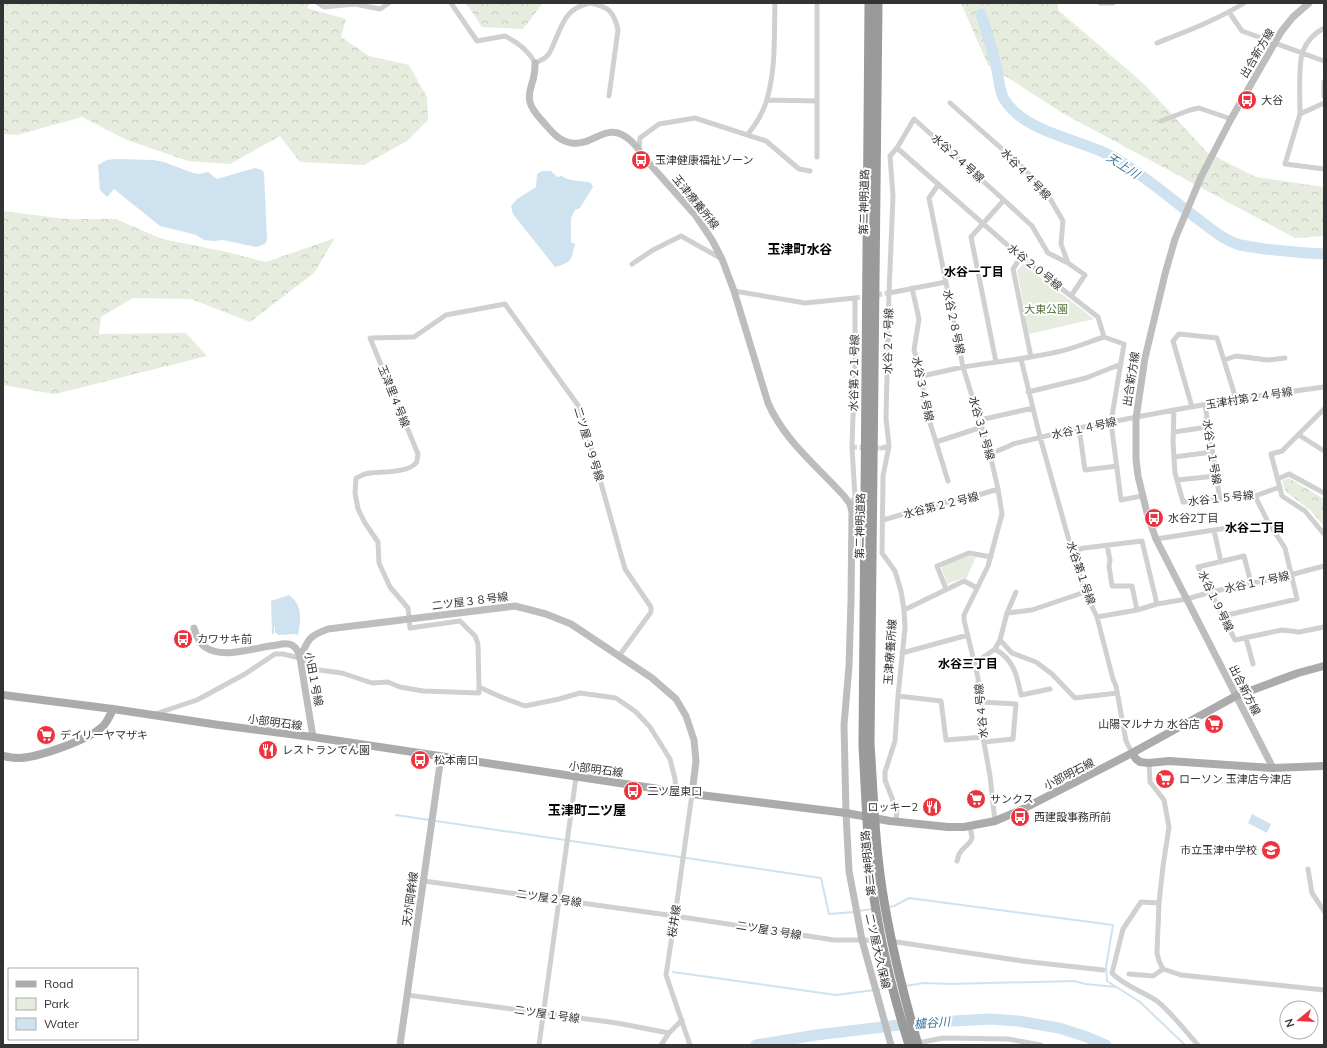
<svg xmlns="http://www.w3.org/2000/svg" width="1327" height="1048" viewBox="0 0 1327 1048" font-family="Mulish,'Noto Sans JP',sans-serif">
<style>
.forest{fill:url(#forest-crowns)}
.green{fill:#e6ecde}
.water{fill:#cee2ef}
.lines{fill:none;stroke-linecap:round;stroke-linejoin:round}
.stream{stroke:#cee2ef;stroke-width:2}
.river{stroke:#cee2ef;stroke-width:11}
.street-tunnel{stroke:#d6d6d6;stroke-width:5;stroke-dasharray:5 2.5;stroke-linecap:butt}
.street{stroke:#d0d0d0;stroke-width:5}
.secondary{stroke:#bdbdbd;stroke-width:7}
.primary{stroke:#ababab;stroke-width:8}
.highway{stroke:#9a9a9a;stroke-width:9}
.labels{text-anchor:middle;stroke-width:4;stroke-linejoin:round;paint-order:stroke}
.street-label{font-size:11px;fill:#333;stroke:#fff}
.poi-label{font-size:11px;fill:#333;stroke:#fff;text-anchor:start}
.park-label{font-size:11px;fill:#55713d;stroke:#fff}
.water-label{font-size:12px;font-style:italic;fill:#3c749a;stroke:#fff}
.neighbourhood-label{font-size:12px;font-weight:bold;fill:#000;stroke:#fff}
.quarter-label{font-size:13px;font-weight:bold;fill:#000;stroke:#fff}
</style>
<defs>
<pattern id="forest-crowns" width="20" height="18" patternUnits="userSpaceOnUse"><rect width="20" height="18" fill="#e6ecde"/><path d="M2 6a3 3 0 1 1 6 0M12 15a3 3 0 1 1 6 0" fill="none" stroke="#c6cbbf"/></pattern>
</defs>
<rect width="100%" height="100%" fill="#fff"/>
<path class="forest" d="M3 3H309L307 8 346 19 341 37 369 56 409 65 427 97 428 120 407 141 364 165 300 162 280 136 230 164 188 161 127 140 82 117 17 135 3 134Z
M466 3H543L523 29 482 27Z
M961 3H1058V10L1142 82 1208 153 1256 177 1324 187V236L1295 238 1064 114 988 65Z
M3 211 66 219H116L162 239 227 252 266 262 335 238 314 273 250 322 191 299 133 298 101 317 99 334 186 333 207 356 55 394 3 385Z
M1289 478 1324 499V526L1310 510 1286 492 1282 481Z"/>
<path class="green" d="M1023 264 1094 319 1029 334 1017 271Z
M968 556 976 557 966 579 963 578 947 584 942 569V566Z"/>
<path class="water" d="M116 159 153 160 164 162 193 173 199 174 208 172 217 179 255 168 262 170 264 173 267 240 265 244 256 247 223 240 214 241 204 240 196 235 189 233 160 226 114 189 107 197 100 190 98 165 107 160Z
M542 171H551L557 177 562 176C570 182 582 180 591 183L593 187 580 208 575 210 571 218V242L575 244C571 261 572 262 555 267L513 214 511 206 517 199 536 187 537 174Z
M289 595C304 606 300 621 298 636L296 634 278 635 277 633H275V626L274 627V634H272L271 601Z
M1252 814 1271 824 1267 833 1248 823Z"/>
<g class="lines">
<path class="stream" d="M396 815 821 878 829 914 854 912
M888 907 894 906 909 898 1113 925 1106 967 1107 981 1140 1002 1185 1045
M859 911 872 909
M673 972 836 995 890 988
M905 986 924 983 951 984 1074 981 1085 984 1116 987"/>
<path class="river" d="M981 14C987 33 993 51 997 70 999 79 999 90 1004 99 1025 134 1083 139 1115 158 1145 176 1171 199 1198 219 1211 229 1224 240 1240 245 1245 246 1252 247 1258 248 1280 251 1302 253 1324 254
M756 1045 816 1035 916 1023 990 1019 1018 1021 1059 1028 1087 1037 1106 1045"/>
<path class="street-tunnel" d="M855 298 889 293
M852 447 882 448"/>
<path class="street" d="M318 3 324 7 355 4 380 9 389 3
M451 3 477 41 505 36C517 42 529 51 535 63 539 61 543 60 546 57 550 54 552 48 554 43 563 23 566 8 590 3
M591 3C609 7 614 12 618 30L609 96
M1100 3H1113
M1229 12 1242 31 1324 61
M1157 43C1187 31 1217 20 1244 3
M1324 82V96
M767 100 817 101
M950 103 1019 164 1048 195 1063 221 1061 244 1068 263
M1324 103 1300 114 1285 164 1324 169
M1300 114C1300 101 1298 61 1303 51 1307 41 1315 33 1324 28
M1161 121 1190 110 1199 108 1231 119
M748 134C756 124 764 111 767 99 776 68 774 35 775 3
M897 148 1021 257 1098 317 1104 337 1124 344 1111 422 1121 500 1142 496
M639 149 640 138 659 124 695 118 766 141 799 169 810 171
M817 157V3
M938 185 929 198 963 367C995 362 1026 359 1057 352 1073 349 1088 342 1104 337
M1004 200 1032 226 1048 253 1068 263 1085 275 1071 296
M1021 257 1013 269 1031 357
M632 264 653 250 681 236 722 259
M912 288 919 319 914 350 922 376 924 404 936 442 982 427
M734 291 805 303 855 298V400L853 416 852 447 855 497 850 504
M889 293 946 282
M1021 359 1040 437 1072 551 1085 592 1097 617 1113 679 1116 686 1126 741 1132 753
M1224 360 1236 356 1268 360 1285 358
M922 376 963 367 990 454 998 489 1002 514 988 566 964 615V620L978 678 983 737 990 776 995 821
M1028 392 1086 378 1121 364
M1205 405 1220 500
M1192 407 1173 341 1179 334 1217 338 1236 399
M1324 409 1282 451 1271 454 1282 496 1305 511 1324 534
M1174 410 1173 442 1175 473 1183 502 1255 496 1280 487
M980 420 1033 408
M1079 428 1085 470 1117 466
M1174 432 1208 427
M1299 435 1324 451
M936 442 948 481
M882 448 889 446
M990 454 1007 447 1013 444 1079 428 1174 410 1236 399 1324 387
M1174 457 1212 452
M1278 479 1289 474 1324 493
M1177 480 1216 476
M1255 496 1268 522
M883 520 938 504 972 497 998 489
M1156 539 1214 530
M1107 545 1110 560 1109 566 1112 586H1132L1137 610
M1072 551 1084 548 1142 541 1157 604
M1221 562 1214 530 1268 522 1285 548 1297 599 1223 616
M1251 583 1244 556 1198 567 1235 640 1282 630 1299 632 1324 627
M946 589 937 566 969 553 991 557
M904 610 964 581 977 588
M1007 613 1032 610 1085 592
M1097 617 1137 610 1157 604 1187 599 1211 592 1290 575 1324 566
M1246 638 1253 664
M1000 640 1012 653 1036 662 1052 674 1075 698 1117 693
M995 649C1014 660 1017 675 1021 695L1050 689
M902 653 968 635
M619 656 651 612V607L625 569 580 408 505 304 446 315 414 337 370 338 418 454C417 457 418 460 416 463 407 474 377 471 365 474 362 475 359 477 356 478L355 493 358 509 365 523 378 542 379 563 390 587 408 608 410 628 460 621 475 636 478 644 479 687 501 697 525 706 559 699 580 693 616 698 636 712 650 727 670 759 675 779 676 791
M301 661 319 670 342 673 372 683 388 682 400 687 423 691 479 693V687
M975 663 995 649 1000 640 1007 613 1016 592
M898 696 941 701 946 740 983 737
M981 702 1016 704 1013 739 984 742
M155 714 197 700 245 674 275 654H283L300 658
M1149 763 1150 782 1164 800 1169 827 1163 866 1159 903 1157 953 1159 961 1163 969 1181 975 1324 990
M896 821 897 811 885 780V772L895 741 898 696 905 628 904 610 901 591 895 571 882 553 883 476 889 446 886 418 889 293 893 196 890 156 897 148 914 119 1004 200 971 237 996 362
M957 861 959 854 962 850 970 842 972 838 970 826
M1308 869 1312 893 1324 911
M424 881 675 916 834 940H882
M1159 903 1141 902 1123 929 1112 973C1124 986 1142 991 1157 1001 1172 1013 1185 1031 1198 1045
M890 941 1022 961 1103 970
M1129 974 1153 976 1163 969
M407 995 617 1023 669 1033 682 1020
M917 1043 943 1038 1008 1039 1041 1045
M539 1045 576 777
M661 1045 669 1033
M690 1045 666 975 675 916 692 794"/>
<path class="secondary" d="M535 63C535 67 535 71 534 75 533 84 527 92 530 102 532 111 539 117 545 124 553 133 559 141 572 143 595 146 607 119 631 141 635 145 639 148 640 153L696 216 712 240 722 259 734 291 768 403C784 440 817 466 844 496L850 504 852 512 851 601 849 666 844 725 846 813 849 871 862 940 891 1045
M194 628C196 635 199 643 205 647 223 660 256 647 277 645 281 644 288 643 292 645 297 648 299 653 300 658L313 737
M300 658C308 639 309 636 328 629L515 606 546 614 571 624 652 678 676 699 686 716 694 740 696 761 692 794
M1273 768 1156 539 1148 517 1138 476 1136 459V418L1145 358 1165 274 1175 239 1201 177 1231 119 1281 32 1293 17 1309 3
M400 1045 441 757"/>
<path class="primary" d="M3 695 113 709 219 725 313 737 692 794 846 813 890 821 948 827H964L995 821 1021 810 1132 753 1236 696 1298 673 1324 666
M1132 753 1136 759 1140 762 1149 763 1169 761 1273 768 1324 766
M3 756C8 757 13 758 18 758 37 758 88 740 102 727 107 723 110 715 113 709"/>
<path class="highway" d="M869 3 863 745C865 785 867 826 870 866 876 926 891 988 909 1045
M878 3 870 744C873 785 874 826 879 866 886 927 901 986 918 1045"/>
</g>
<defs>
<g id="bus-disc" transform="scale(1)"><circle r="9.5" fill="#ec333e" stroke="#fff"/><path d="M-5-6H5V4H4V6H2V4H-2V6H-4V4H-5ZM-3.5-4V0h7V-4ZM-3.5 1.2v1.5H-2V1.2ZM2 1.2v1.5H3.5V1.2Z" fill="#fff"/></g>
<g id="supermarket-disc" transform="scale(1)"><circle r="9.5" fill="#ec333e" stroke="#fff"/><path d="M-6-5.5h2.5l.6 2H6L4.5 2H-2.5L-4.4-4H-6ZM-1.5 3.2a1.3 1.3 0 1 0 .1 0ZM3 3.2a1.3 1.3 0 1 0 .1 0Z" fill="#fff"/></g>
<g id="restaurant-disc" transform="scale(1)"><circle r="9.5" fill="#ec333e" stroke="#fff"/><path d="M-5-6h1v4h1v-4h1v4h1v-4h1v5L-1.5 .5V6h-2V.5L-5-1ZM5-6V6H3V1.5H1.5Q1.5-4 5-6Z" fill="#fff"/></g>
<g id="school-disc" transform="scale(1)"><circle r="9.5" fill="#ec333e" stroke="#fff"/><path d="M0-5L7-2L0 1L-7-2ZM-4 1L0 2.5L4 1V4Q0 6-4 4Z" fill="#fff"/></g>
</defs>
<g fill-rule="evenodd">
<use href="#bus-disc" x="1247" y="100"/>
<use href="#bus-disc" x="641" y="160"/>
<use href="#bus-disc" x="1154" y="518"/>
<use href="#bus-disc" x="183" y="639"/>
<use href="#supermarket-disc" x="1214" y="724"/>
<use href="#supermarket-disc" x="46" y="735"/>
<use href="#restaurant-disc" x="268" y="750"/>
<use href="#bus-disc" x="420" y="760"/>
<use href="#supermarket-disc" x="1165" y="779"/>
<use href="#bus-disc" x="633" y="791"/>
<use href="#supermarket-disc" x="976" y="799"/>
<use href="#restaurant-disc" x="932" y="807"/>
<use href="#bus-disc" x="1020" y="817"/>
<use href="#school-disc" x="1271" y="850"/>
</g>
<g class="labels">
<g class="street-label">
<text transform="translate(1257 53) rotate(-59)" y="4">出合新方線</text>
<text transform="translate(958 158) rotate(42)" y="4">水谷２４号線</text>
<text transform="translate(1026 174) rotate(46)" y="4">水谷４４号線</text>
<text transform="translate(696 202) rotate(51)" y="4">玉津療養所線</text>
<text transform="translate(864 202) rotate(-89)" y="4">第二神明道路</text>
<text transform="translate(1035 267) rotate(39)" y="4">水谷２０号線</text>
<text transform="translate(954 322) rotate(78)" y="4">水谷２８号線</text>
<text transform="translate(888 341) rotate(-89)" y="4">水谷２７号線</text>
<text transform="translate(854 373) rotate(-89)" y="4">水谷第２１号線</text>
<text transform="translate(1131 379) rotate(-81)" y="4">出合新方線</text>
<text transform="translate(923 389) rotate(78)" y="4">水谷３４号線</text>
<text transform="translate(394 396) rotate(68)" y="4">玉津里４号線</text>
<text transform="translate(1249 398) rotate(-9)" y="4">玉津村第２４号線</text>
<text transform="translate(982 428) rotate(74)" y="4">水谷３１号線</text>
<text transform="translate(1084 428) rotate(-12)" y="4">水谷１４号線</text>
<text transform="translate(589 444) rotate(73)" y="4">二ツ屋３９号線</text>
<text transform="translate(1212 452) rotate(81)" y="4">水谷１１号線</text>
<text transform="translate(1221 498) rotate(-6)" y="4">水谷１５号線</text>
<text transform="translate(941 505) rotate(-14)" y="4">水谷第２２号線</text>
<text transform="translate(860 526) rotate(-89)" y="4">第二神明道路</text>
<text transform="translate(1081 573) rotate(71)" y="4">水谷第１号線</text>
<text transform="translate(1257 582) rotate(-12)" y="4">水谷１７号線</text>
<text transform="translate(470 601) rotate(-7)" y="4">二ツ屋３８号線</text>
<text transform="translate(1216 601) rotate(64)" y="4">水谷１９号線</text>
<text transform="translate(890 652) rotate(-86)" y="4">玉津療養所線</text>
<text transform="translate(314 679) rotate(79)" y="4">小田１号線</text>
<text transform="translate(1245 690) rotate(63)" y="4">出合新方線</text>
<text transform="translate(981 711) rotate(-95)" y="4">水谷４号線</text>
<text transform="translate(275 722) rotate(8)" y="4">小部明石線</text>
<text transform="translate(596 769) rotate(8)" y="4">小部明石線</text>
<text transform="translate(1069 774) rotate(-27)" y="4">小部明石線</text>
<text transform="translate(868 863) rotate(-96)" y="4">第二神明道路</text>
<text transform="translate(549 898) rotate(8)" y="4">二ツ屋２号線</text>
<text transform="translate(410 899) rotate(-82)" y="4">天が岡幹線</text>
<text transform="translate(674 921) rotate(-81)" y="4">桜井線</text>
<text transform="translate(769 930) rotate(9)" y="4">二ツ屋３号線</text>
<text transform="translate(878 951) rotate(77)" y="4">二ツ屋大久保線</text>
<text transform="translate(547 1014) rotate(8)" y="4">二ツ屋１号線</text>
</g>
<g class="poi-label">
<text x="1261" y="104">大谷</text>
<text x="655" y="164">玉津健康福祉ゾーン</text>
<text x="1168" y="522">水谷2丁目</text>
<text x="197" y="643">カワサキ前</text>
<text x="1200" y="728" text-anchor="end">山陽マルナカ 水谷店</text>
<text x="60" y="739">デイリーヤマザキ</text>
<text x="282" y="754">レストランでん園</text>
<text x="434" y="764">松本南口</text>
<text x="1179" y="783">ローソン 玉津店今津店</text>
<text x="647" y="795">二ツ屋東口</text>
<text x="990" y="803">サンクス</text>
<text x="918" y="811" text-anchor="end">ロッキー2</text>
<text x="1034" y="821">西建設事務所前</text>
<text x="1257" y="854" text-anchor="end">市立玉津中学校</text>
</g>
<g class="park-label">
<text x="1046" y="313">大東公園</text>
</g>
<g class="water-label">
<text transform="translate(1123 166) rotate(33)" y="4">天上川</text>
<text transform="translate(932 1023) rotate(-4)" y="4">櫨谷川</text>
</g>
<g class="neighbourhood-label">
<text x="974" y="276">水谷一丁目</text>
<text x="1255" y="532">水谷二丁目</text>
<text x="968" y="668">水谷三丁目</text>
</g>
<g class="quarter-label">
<text x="800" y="254">玉津町水谷</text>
<text x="587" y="815">玉津町二ツ屋</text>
</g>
</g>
<rect width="1327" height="1048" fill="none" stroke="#333333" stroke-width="8"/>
<rect x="8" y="968" width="130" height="72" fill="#ffffff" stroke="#adadad"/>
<rect x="16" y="981" width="20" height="6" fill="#ababab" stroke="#adadad"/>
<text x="44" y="988" font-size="12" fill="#333333">Road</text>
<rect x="16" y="998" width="20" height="12" fill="#e6ecde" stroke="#adadad"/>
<text x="44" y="1008" font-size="12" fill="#333333">Park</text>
<rect x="16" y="1018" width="20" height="12" fill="#cee2ef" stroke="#adadad"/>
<text x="44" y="1028" font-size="12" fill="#333333">Water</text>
<g transform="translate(1299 1020) rotate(252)"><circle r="19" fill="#ffffff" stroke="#adadad"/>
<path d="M0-3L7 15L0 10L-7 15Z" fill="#ec333e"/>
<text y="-6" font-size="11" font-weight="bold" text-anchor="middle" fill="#333333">N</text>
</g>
</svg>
